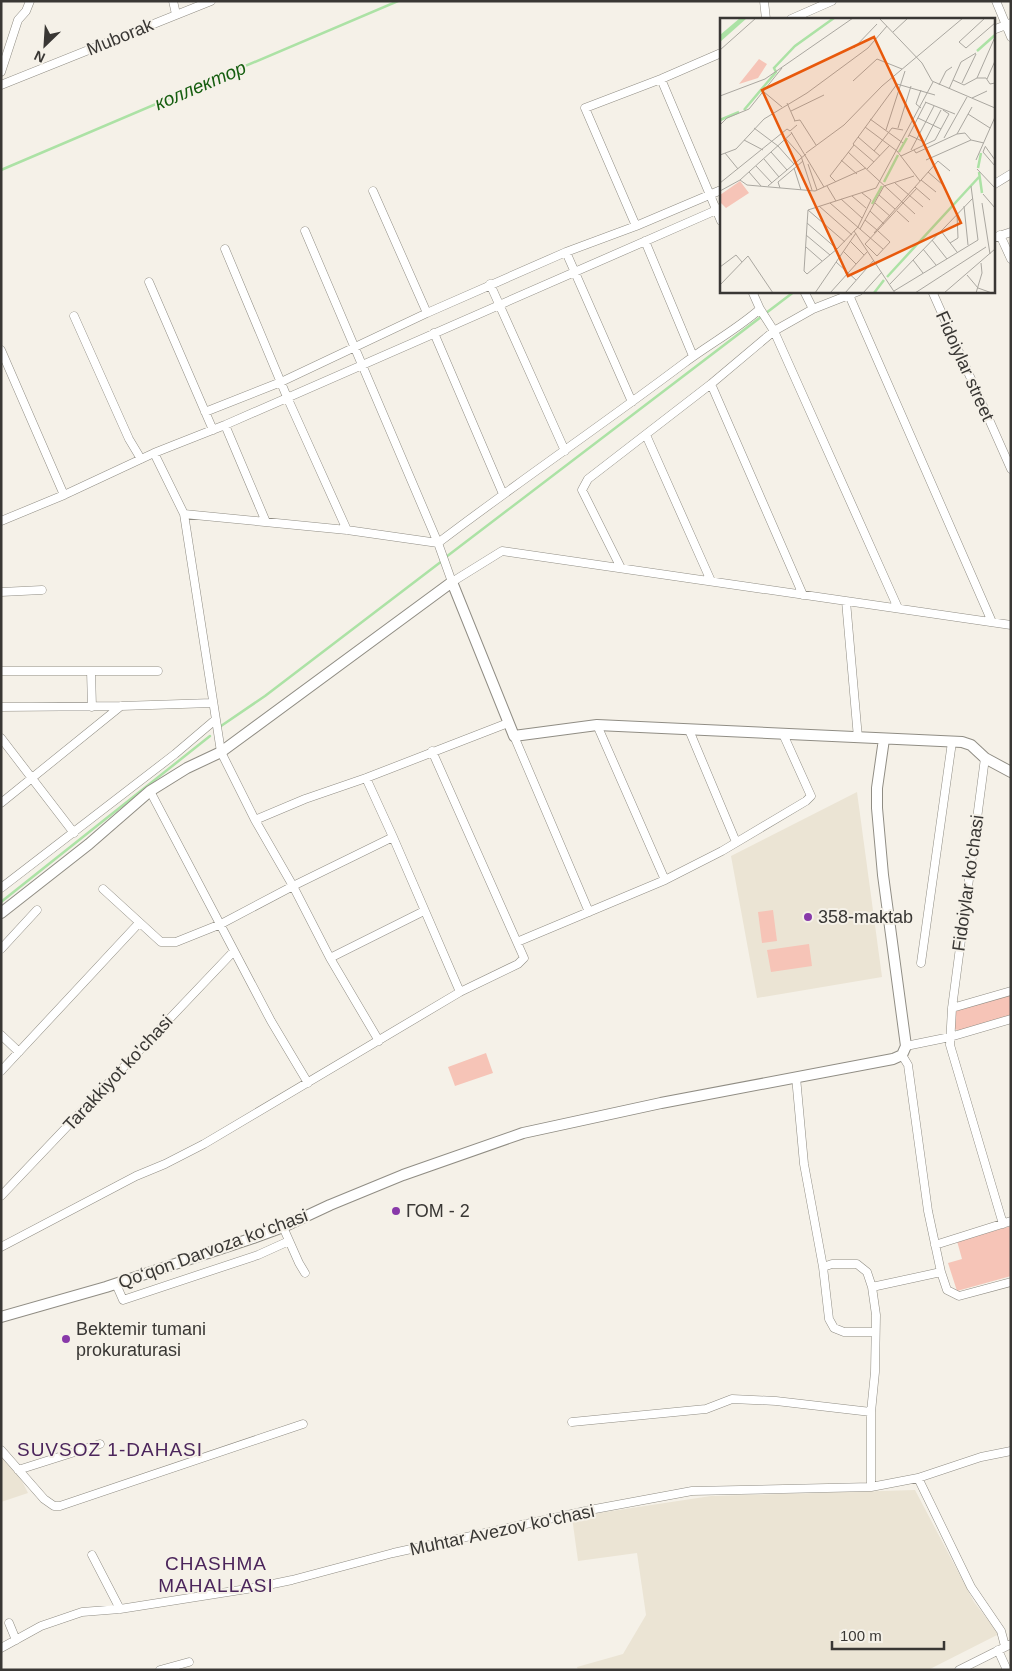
<svg xmlns="http://www.w3.org/2000/svg" width="1012" height="1671" viewBox="0 0 1012 1671" font-family="Helvetica,sans-serif">
<style>
.built{fill:#ebe4d4}
.green{fill:#f6c4b7}
.lines{fill:none;stroke-linecap:round;stroke-linejoin:round}
.stream{stroke:#ace2a5;stroke-width:2.5}
.street-casing{stroke:#908d84;stroke-width:9}
.secondary-casing{stroke:#908d84;stroke-width:12}
.street{stroke:#fff;stroke-width:8}
.secondary{stroke:#fff;stroke-width:10}
.poi-dot{fill:#8839a9;stroke:#f5f1e8;stroke-width:2}
.labels{text-anchor:middle;stroke-width:4;stroke-linejoin:round;paint-order:stroke}
.street-label{font-size:18px;fill:#393734;stroke:#f5f1e8}
.poi-label{font-size:18px;fill:#393734;stroke:#f5f1e8;text-anchor:start}
.water-label{font-size:19px;font-style:italic;fill:#165e10;stroke:#f5f1e8}
.neighbourhood-label{font-size:19px;letter-spacing:1px;fill:#4b255b;stroke:#f5f1e8}
.inset-river{fill:none;stroke:#ace2a5;stroke-width:2.5}
.inset-road{fill:none;stroke:#aaa7a0;stroke-width:1}
.view{fill:#e8590c;fill-opacity:0.15;stroke:#e8590c;stroke-width:2.5}
.inset-edge{fill:none;stroke:#393734;stroke-width:2.5}
</style>
<rect width="100%" height="100%" fill="#f5f1e8"/>
<path class="built" d="M857 792 882 977 757 998 731 856Z
M1 1456 20 1477 28 1493 1 1502Z
M915 1490 974 1602 999 1634 928 1670H578L577 1667 623 1654 646 1615 637 1553 578 1561 572 1517 711 1496Z"/>
<path class="green" d="M773 910 777 941 762 943 758 912Z
M809 944 812 966 771 972 767 950Z
M1011 995V1016L961 1031 954 1029 955 1011Z
M486 1053 493 1073 455 1086 448 1067Z
M1011 1226V1276L957 1291 948 1263 962 1259 957 1241Z"/>
<g class="lines">
<path class="stream" d="M1 170 398 1
M446 557 795 291
M221 726 265 696 442 561
M1 902 210 736"/>
<g class="street-casing">
<path id="street" d="M173 1 176 14
M764 1 766 19
M996 1 1011 37
M791 19 832 1
M993 30 1011 23
M1 72 18 20 26 11 30 1
M661 79 721 221
M1 85 211 1
M993 185 1011 174
M373 191 427 313
M636 226 585 108 661 79 721 53
M305 231 438 543 452 582 502 551 1011 625
M1000 235 1011 259
M993 238 1011 232
M645 241 693 356
M225 249 287 397 347 530
M566 252 632 402
M149 282 213 430
M490 284 565 451
M752 291 760 309 774 331 898 608
M804 291 813 309
M845 291 849 295 992 622
M932 291 1011 469
M74 316 129 439 141 459
M434 333 503 494
M1 350 64 495
M711 384 803 595
M205 412 281 382 427 313 566 252 636 226 721 190
M225 425 266 522
M646 435 711 581
M154 453 184 514 221 752 255 820 293 886 330 958 379 1041
M184 514 347 530 438 543C518 482 602 425 683 364 708 345 736 330 760 309
M1 521 64 495 154 453 225 425 721 208
M621 568 582 490 588 479 711 384 774 331 813 309 859 291
M1 592 42 590
M846 601 858 738
M1 671H91L92 707
M91 671H158
M1 707 121 706 212 703
M597 725 665 880
M689 730 736 842
M514 736 589 912
M1 738 74 833
M985 758 952 1008 950 1045 1003 1224
M366 778 393 837 460 992
M150 791 271 1021 308 1083
M1 803 121 706
M255 820 305 799 366 778 508 723
M1 888 175 754 215 720
M103 889 161 942H176L221 924 293 886 393 837
M517 942 665 880 722 851 806 801 811 796 783 734
M1 949 37 910
M330 958 424 911
M921 963 952 742
M952 1008 1011 991
M1 1035 19 1052
M906 1046 950 1037 1011 1019
M902 1055 908 1065 928 1211 941 1272
M1 1071 139 923
M796 1077 804 1164 823 1267 829 1319 834 1328 844 1332H875
M1 1196 234 951
M283 1227 299 1263 305 1273
M935 1245 1011 1221
M1 1247 136 1176 165 1164 204 1144 460 992 518 964 524 958 432 751
M823 1267 832 1264H857L867 1272 872 1287 876 1315 875 1372 871 1412V1487
M116 1284 123 1300 258 1255 289 1241
M872 1287 941 1272 947 1290 959 1296 1011 1282
M572 1422 706 1409 732 1399 776 1401 871 1412
M1 1450 44 1499 54 1506H60L303 1424
M18 1470 100 1444
M918 1478 971 1587 1001 1631 1005 1646
M92 1555 120 1609
M9 1623 16 1640
M1 1648 41 1626 82 1612 120 1609 253 1588 292 1580 393 1553 595 1509 692 1491 871 1487 918 1478 981 1457 1011 1451
M998 1650 1007 1670
M160 1670 189 1662
M959 1670 1011 1644"/>
</g>
<g class="secondary-casing">
<path id="secondary" d="M1 913 89 844 150 791 187 768 221 752 452 582 514 736 597 725 962 742 971 745 985 758 1011 772
M1 1317 106 1287 253 1238 283 1227 330 1205 403 1175 523 1133 661 1103 893 1059 902 1055 906 1046 883 875 877 808V788L884 739"/>
</g>
<use href="#street" class="street"/>
<use href="#secondary" class="secondary"/>
</g>
<g class="poi-dot">
<circle cx="808" cy="917" r="5"/>
<circle cx="396" cy="1211" r="5"/>
<circle cx="66" cy="1339" r="5"/>
</g>
<g class="labels">
<g class="street-label">
<text transform="translate(120 37) rotate(-22)" y="6">Muborak</text>
<text transform="translate(965 366) rotate(66)" y="6">Fidoiylar street</text>
<text transform="translate(968 883) rotate(-82)" y="6">Fidoiylar ko'chasi</text>
<text transform="translate(118 1073) rotate(-47)" y="6">Tarakkiyot ko'chasi</text>
<text transform="translate(213 1249) rotate(-20)" y="6">Qoʻqon Darvoza koʻchasi</text>
<text transform="translate(502 1530) rotate(-12)" y="6">Muhtar Avezov ko'chasi</text>
</g>
<g class="poi-label">
<text x="818" y="923">358-maktab</text>
<text x="406" y="1217">ГОМ - 2</text>
<text x="76" y="1335">Bektemir tumani<tspan x="76" dy="21">prokuraturasi</tspan></text>
</g>
<g class="water-label">
<text transform="translate(200 85) rotate(-23)" y="7">коллектор</text>
</g>
<g class="neighbourhood-label">
<text x="110" y="1456">SUVSOZ 1-DAHASI</text>
<text x="216" y="1570">CHASHMA<tspan x="216" dy="22">MAHALLASI</tspan></text>
</g>
</g>
<g transform="translate(720 18)">
<rect width="275" height="275" fill="#f5f1e8"/>
<path d="M39 41 47 46 38 60 19 66ZM20 163 29 175 6 190 0 184V177Z" fill="#f6c4b7"/>
<path d="M20 0H27L0 24V17Z" fill="#ace2a5"/>
<path class="inset-river" d="M257 33 275 17M24 92 56 54 54 50 75 28 114 0M0 102 19 94M179 134 187 120M258 150 261 135M259 154 262 175M164 164 178 137M152 186 162 168M167 259 259 159M154 275 164 262"/>
<path class="inset-road" d="M159 0 202 45 212 63 275 90M265 0 239 24 246 30 275 5M173 14 188 0M134 30 157 6M0 32 36 0M257 60 275 19M267 61 275 43M233 62 244 67 257 60H266L270 66 275 65M133 63 157 41 182 51M242 65 256 36M219 67 226 53 232 49M229 71 241 44 256 35M44 74 62 89M0 78 45 61 133 0M252 80 267 73M205 84 235 96M67 85 75 103M201 90 196 86 201 72M71 93 104 77M248 96 270 110M198 100 221 111M150 101 183 125M74 103 80 102 96 127M0 107 7 100 29 91 62 50M145 109 177 133 200 163M34 110 58 128M178 110 191 68M166 112 185 53M71 114 104 169M237 116 252 89M189 117 204 124M138 119 160 138M188 119 206 84M224 120 247 79M66 121 81 138 92 172M24 122 43 132M203 127 221 92M58 128 74 146M265 128 275 142M265 129 263 134 275 148M191 132 214 88M194 132 196 135 237 116 245 115 251 122M154 133 172 110 183 112M51 134 67 152M128 134 195 196M5 135 18 151M86 135 124 107 162 68 243 0M0 137 16 131 44 101 87 75 148 30 167 8M181 138 215 122 229 96 223 92M44 141 59 159M121 142 137 156M206 142 251 122 264 125M256 142 275 99M154 144 133 126 177 66 215 77M88 146 97 172M36 148 52 165M74 150 81 172M147 151 170 127M257 151 275 170M29 154 41 168M208 154 223 167M20 162 72 115M201 162 216 174M116 164 110 158 134 127M0 165 67 111 70 113 77 107M175 165 203 189M48 168 86 136M107 168 116 183M251 168 258 222M195 169 210 182M60 170 58 164 83 143M0 173 20 162 27 167 95 173 146 150M263 176 275 190M159 177 175 191M132 178 146 190M121 181 142 200M110 185 163 231M155 185 171 199M262 185 270 236M99 188 132 217M244 188 248 227M88 192 156 170 213 64M88 192 84 253 87 256 117 231 138 209 151 182 142 175M88 192 125 224M150 193 164 206M177 193 189 204M145 202 157 212M87 205 117 231M140 211 164 168 194 158M134 213 175 275M158 213 170 224 157 238 145 226 197 170M221 213 237 234M154 215 218 143 230 153M86 217 110 237M212 222 227 241M130 223 144 237M230 225 238 220 237 196M86 229 102 243M203 231 216 247M123 233 136 246M193 242 203 255M116 244 136 262M0 249 16 237 22 244M247 257 258 270 272 275M170 266 253 180M0 267 28 238 53 275M174 273 258 222M95 275 136 215M110 275 147 234M125 275 154 242M143 275 162 254M195 275 266 229M224 275 275 231M256 275 262 255 261 245"/>
<path class="view" d="M154 19 241 205 128 258 42 72Z"/>
<rect width="275" height="275" class="inset-edge"/>
</g>
<rect width="1012" height="1671" fill="none" stroke="#393734" stroke-width="5"/>
<g transform="translate(45 45) rotate(205)" stroke="#f5f1e8" stroke-width="4" paint-order="stroke">
<path d="M0-4L9 19L0 12L-9 19Z" fill="#393734"/>
<text y="-8" font-size="14" font-weight="bold" text-anchor="middle" fill="#393734">N</text>
</g>
<path d="M832 1641v8h112v-8" fill="none" stroke="#393734" stroke-width="2.5"/>
<text x="840" y="1641" font-size="15" fill="#393734" stroke="#f5f1e8" stroke-width="4" paint-order="stroke">100 m</text>
</svg>
